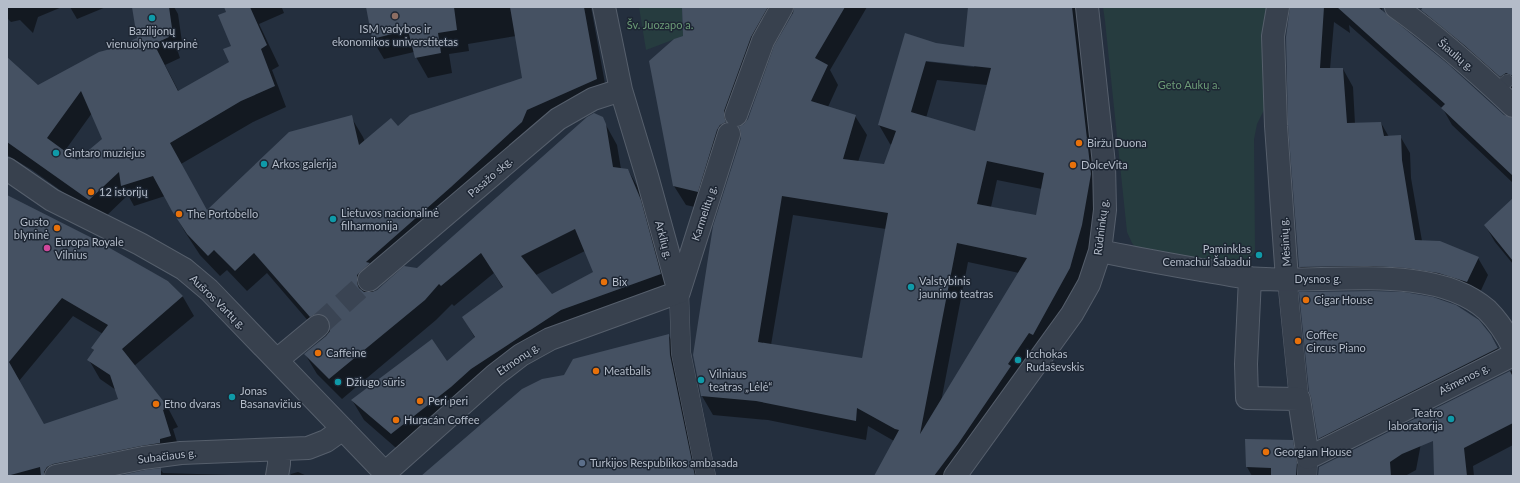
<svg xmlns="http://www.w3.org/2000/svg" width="1520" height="483" viewBox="0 0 1520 483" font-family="Lato,sans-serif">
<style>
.green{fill:#263c3f}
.shadow{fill:#0007;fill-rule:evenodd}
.building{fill:#455162;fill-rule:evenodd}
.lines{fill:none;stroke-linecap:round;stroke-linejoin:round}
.minor-tunnel{stroke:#3a4453;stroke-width:22;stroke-dasharray:22 11;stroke-linecap:butt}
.service-casing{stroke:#565f6c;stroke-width:14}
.pedestrian-casing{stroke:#565f6c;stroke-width:20}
.minor-casing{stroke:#565f6c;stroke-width:24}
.service{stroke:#38414e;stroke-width:13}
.pedestrian{stroke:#38414e;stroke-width:19}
.minor{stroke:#38414e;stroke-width:22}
.education-dot{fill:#8d6e63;stroke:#1d2633;stroke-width:1.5}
.culture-dot{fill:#0f9aa8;stroke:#1d2633;stroke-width:1.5}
.food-dot{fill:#e8710a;stroke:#1d2633;stroke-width:1.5}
.hotel-dot{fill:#d1479c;stroke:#1d2633;stroke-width:1.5}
.service-dot{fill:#5c6f8a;stroke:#1d2633;stroke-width:1.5}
.labels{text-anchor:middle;stroke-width:3;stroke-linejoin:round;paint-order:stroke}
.park-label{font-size:11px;fill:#6b9a76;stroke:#1d2633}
.poi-label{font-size:11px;fill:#b4bcc9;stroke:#1d2633;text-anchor:start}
.street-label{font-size:11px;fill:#b4bcc9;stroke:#1d2633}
</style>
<rect width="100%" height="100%" fill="#242f3e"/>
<path class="green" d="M639 7H682L683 36 646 50Z
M1103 7H1269L1267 104 1257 124 1254 139 1255 252 1247 261 1205 259 1137 249 1132 243 1127 232 1105 21Z"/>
<path class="shadow" d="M7 7H62L38 17 33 33 20 20 11 22 7 18Z
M70 7H106L77 19Z
M133 7H174L178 14 183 49H177L180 58 165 65 179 92 230 62 232 46 228 13 225 7H285L282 8 284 13 259 24 279 66 272 70 286 107 253 122 181 164 207 212 351 117 363 137 365 142 398 127 523 78 516 36 468 44 469 51 449 54 452 73 428 78 416 57 414 52 384 59 372 39 367 7H591L608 100 539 130 373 292 418 269 602 118 617 145 621 169 628 170 640 191 652 222 672 295 573 330 403 454 364 420 352 400 447 362 475 338 463 317 503 288 494 273 454 306 452 304 436 320 342 399 317 374 305 354 328 334 322 337 267 273 247 291 227 270 220 276 200 255 185 232 165 196 134 206 128 195 102 220 32 170 7 155V58L38 86 138 38ZM92 113 103 139 77 161 64 152ZM585 251 594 272 552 295 536 275Z
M683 7H867L830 70 838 85 828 107 855 116 867 135 858 162 885 165 892 145 890 144 879 125 906 34 936 44 965 48 969 7H1009L1024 9V7H1080L1102 194 1093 244 1081 288 1044 354 1041 352 1019 382 1021 386 959 476H875L894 441 868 426 866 440 768 420 713 415 702 396 694 355 714 226 742 138V132L740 127 745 125 749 120 775 47 794 13 786 16 782 20 763 55 735 130 734 137 736 141 731 144 728 150 708 210 686 205 674 186 650 62 675 40 684 37ZM921 59 970 65H975L974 67 921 61ZM937 80 987 85 975 132 926 118ZM997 180 1042 189 1037 216 991 207ZM793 215 886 229 862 359 771 345ZM968 262 1019 273 941 402Z
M1291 7H1383L1381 11 1504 116 1513 119V183L1452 125 1443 109 1349 25 1350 33 1334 22 1330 69H1343L1353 87 1355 124 1381 123 1389 137 1400 136 1410 153 1411 178 1422 241 1478 258 1488 275 1477 299 1417 285 1310 284 1300 267Z
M1425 7H1513V92L1466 55 1457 39 1454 45 1433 28 1423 10Z
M7 196 168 281 183 297 194 316 134 366 168 408 178 427 173 429 181 455 97 476H7ZM73 316 103 334 92 348 95 352 89 360 100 379 116 390 120 400 44 425 19 381Z
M1513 199V264L1495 242 1485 225Z
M669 336 680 355 701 476H433L565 376Z
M1492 337 1503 357 1329 457 1319 439 1312 397Z
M1513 370V445L1473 466 1474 476H1435L1434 410Z
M1422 438 1416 470 1405 476H1318Z
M1292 441 1302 459 1305 476H1252L1247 467Z
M160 469 163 473 264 476H126Z
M298 472 307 476H290L291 474Z"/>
<path class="building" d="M132 7H169L172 28 166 29 169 37 154 44 178 91 229 62 223 49 231 46 218 15 226 12 224 7H250L267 45 261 49 275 86 241 101 170 143 207 210 289 132 352 115 359 145 391 118 398 126 410 115 522 78 510 7H584L597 79 527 110 522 122 451 187 366 262 370 263 357 275V283L359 288 364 292H372L377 290 404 266 417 268 587 117 594 113 603 117 606 124 613 167 628 169 641 200 661 274 561 310 471 369 451 387 391 434 351 400 432 339 447 361 475 337 462 317 503 287 481 253 441 286 439 284 425 300 329 379 304 354 326 336 330 331V324L327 318 323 314H316L310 317 254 253 235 271 214 250 208 256 187 234 172 211 153 176 121 186 119 172 89 200 7 142V57L38 85 99 52 114 48 137 38ZM81 91 102 139 77 160 47 138ZM575 229 593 272 552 294 521 256Z
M366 7H454L457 30 438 33 441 53 415 58 408 30 372 39Z
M682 7H768L751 37 724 111V117L726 122 720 125 717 130 698 192 673 186 649 61 674 39 683 36Z
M794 7H845L815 58 828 65 811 101 856 115 843 159 884 164 896 131 878 125 905 33 936 43 964 47 968 7H1072L1091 174 1082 225 1070 268 1033 335 1029 333 1008 364 1011 366 958 444 934 476H874L899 430 895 429 857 408 856 421 756 401 701 396 693 355 713 226 741 138V132L739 127 744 124 748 119 774 46 793 13ZM926 61 991 68 975 131 911 112ZM987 161 1044 173 1036 215 977 204ZM782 196 888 213 862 358 758 342ZM957 243 1027 258 920 434Z
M1290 7H1324L1320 68H1343L1347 123 1381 122 1384 136 1401 135 1402 160 1415 240 1440 241 1479 257 1467 282 1438 273 1406 268 1373 266 1299 267 1288 125 1286 37Z
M1337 7H1378L1448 64 1504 115 1513 118V176L1441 108 1445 104Z
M1423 7H1513V76L1506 73 1500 77 1464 45 1421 10Z
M7 195 92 238 168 281 183 296 122 349 168 407 163 410 171 436 160 439V443L141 446 53 464 47 467 44 472V476H41L40 467 7 476ZM62 298 108 325 91 348 94 350 87 360 110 375 118 399 44 424 9 362Z
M1513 198V261L1484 225Z
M1373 291 1404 292 1433 297 1456 305 1479 320 1491 335 1498 348 1318 439 1311 397 1309 392 1299 292Z
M669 334 670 355 695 476H421L522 389 542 379 564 375 573 359Z
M1510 371 1513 377V423L1464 448 1467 476H1434L1433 441 1402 454 1390 462 1391 476H1318L1319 467Z
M1245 439 1293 440 1297 463 1296 476H1271V468L1246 467Z
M161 468V476H118L145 470Z"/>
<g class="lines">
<path class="minor-tunnel" d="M318 326 369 280"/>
<g class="service-casing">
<path id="service" d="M1497 90 1507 81"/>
</g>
<g class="pedestrian-casing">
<path id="pedestrian" d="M1287 279 1299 399
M679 292 681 353 706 476
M1307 476 1308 458"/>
</g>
<g class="minor-casing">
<path id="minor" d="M604 7 621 90 647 176 679 292
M1278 7 1273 36 1276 126 1287 279
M1396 7C1438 37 1476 71 1513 106
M736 115 763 41 782 7
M7 169 52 200 140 244 184 269 209 290 388 476
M1100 251C1133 258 1167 264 1201 270 1217 272 1233 276 1249 278 1318 286 1431 260 1487 310 1498 321 1506 333 1513 347
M1250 278 1246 364 1247 398 1299 399 1308 458 1513 355
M369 280 558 119 593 99 621 90
M679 292 729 134
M277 360 318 326
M385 473 495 375 521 355 550 339 679 292
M56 476 143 458 181 453 308 448 326 441 343 429
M277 476 279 464V450
M955 476 1072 314 1089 284 1100 251 1105 210 1104 164 1087 7"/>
</g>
<use href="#service" class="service"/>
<use href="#pedestrian" class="pedestrian"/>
<use href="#minor" class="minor"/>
</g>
<circle class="education-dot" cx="395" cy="16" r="4"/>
<g class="culture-dot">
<circle cx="152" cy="18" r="4"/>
<circle cx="56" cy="153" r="4"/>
<circle cx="264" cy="164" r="4"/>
<circle cx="333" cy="219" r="4"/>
<circle cx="1259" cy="255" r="4"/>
<circle cx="911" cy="287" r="4"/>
<circle cx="1018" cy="360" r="4"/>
<circle cx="701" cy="380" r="4"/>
<circle cx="338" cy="382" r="4"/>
<circle cx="232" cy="397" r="4"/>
<circle cx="1451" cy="419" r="4"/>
</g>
<g class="food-dot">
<circle cx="1079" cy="143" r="4"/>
<circle cx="1073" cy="165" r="4"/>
<circle cx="91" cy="192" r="4"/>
<circle cx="179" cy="214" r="4"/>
<circle cx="57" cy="228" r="4"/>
<circle cx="604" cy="282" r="4"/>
<circle cx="1306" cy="300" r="4"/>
<circle cx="1298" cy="341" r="4"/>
<circle cx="318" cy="353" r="4"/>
<circle cx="596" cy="371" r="4"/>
<circle cx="420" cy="401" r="4"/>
<circle cx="156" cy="404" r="4"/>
<circle cx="396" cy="420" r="4"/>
<circle cx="1266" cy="452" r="4"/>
</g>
<circle class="hotel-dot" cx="47" cy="248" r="4"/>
<circle class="service-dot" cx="582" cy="463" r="4"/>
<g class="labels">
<g class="park-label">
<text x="660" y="29">Šv. Juozapo a.</text>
<text x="1189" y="89">Geto Aukų a.</text>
</g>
<g class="poi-label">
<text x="395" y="33" text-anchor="middle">ISM vadybos ir<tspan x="395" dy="13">ekonomikos universtitetas</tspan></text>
<text x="152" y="35" text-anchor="middle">Bazilijonų<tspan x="152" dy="13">vienuolyno varpinė</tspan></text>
<text x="1087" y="147">Biržu Duona</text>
<text x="64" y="157">Gintaro muziejus</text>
<text x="272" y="168">Arkos galerija</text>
<text x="1081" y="169">DolceVita</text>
<text x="99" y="196">12 istorijų</text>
<text x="341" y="217">Lietuvos nacionalinė<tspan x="341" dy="13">filharmonija</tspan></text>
<text x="187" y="218">The Portobello</text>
<text x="49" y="226" text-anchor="end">Gusto<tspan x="49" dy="13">blyninė</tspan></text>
<text x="55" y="246">Europa Royale<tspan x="55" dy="13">Vilnius</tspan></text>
<text x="1251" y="253" text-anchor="end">Paminklas<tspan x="1251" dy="13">Cemachui Šabadui</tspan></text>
<text x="919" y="285">Valstybinis<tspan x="919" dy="13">jaunimo teatras</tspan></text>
<text x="612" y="286">Bix</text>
<text x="1314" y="304">Cigar House</text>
<text x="1306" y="339">Coffee<tspan x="1306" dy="13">Circus Piano</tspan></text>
<text x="326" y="357">Caffeine</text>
<text x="1026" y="358">Icchokas<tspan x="1026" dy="13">Rudaševskis</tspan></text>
<text x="604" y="375">Meatballs</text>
<text x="709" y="378">Vilniaus<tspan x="709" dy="13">teatras „Lėlė“</tspan></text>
<text x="346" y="386">Džiugo sūris</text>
<text x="240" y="395">Jonas<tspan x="240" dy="13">Basanavičius</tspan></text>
<text x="428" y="405">Peri peri</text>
<text x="164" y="408">Etno dvaras</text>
<text x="1443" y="417" text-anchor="end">Teatro<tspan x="1443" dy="13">laboratorija</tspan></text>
<text x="404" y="424">Huracán Coffee</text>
<text x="1274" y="456">Georgian House</text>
<text x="590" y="467">Turkijos Respublikos ambasada</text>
</g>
<g class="street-label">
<text transform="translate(1456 55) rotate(40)" y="4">Šiaulių g.</text>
<text transform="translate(490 177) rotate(-41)" y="4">Pasažo skg.</text>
<text transform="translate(704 213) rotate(-72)" y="4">Karmelitų g.</text>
<text transform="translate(1101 227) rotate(-83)" y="4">Rūdninkų g.</text>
<text transform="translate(664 240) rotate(75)" y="4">Arklių g.</text>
<text transform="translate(1285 242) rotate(-94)" y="4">Mėsinių g.</text>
<text x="1318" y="283">Dysnos g.</text>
<text transform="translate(218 302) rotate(44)" y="4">Aušros Vartų g.</text>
<text transform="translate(518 359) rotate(-34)" y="4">Etmonų g.</text>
<text transform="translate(1464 379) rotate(-27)" y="4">Ašmenos g.</text>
<text transform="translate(167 456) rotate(-7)" y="4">Subačiaus g.</text>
</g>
</g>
<rect width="1520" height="483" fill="none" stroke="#b4bcc9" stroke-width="16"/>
</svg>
